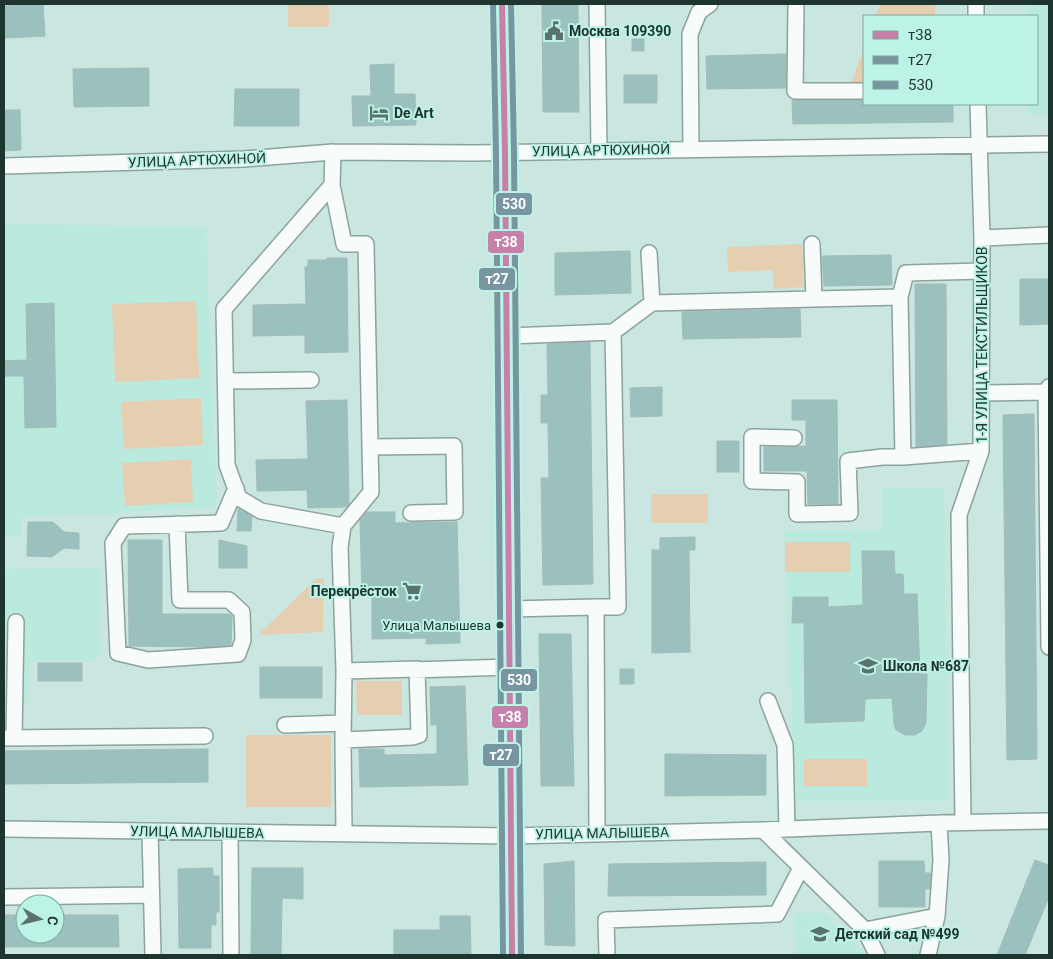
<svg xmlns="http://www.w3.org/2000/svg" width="1053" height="959" viewBox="0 0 1053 959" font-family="Roboto,sans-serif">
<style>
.built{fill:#bae9de}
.green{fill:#e6cfb1}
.building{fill:#9bc1be;stroke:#a4bbb9}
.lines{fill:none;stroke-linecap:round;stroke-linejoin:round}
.minor-casing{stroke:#8ca29d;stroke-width:18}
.major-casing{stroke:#b3c2bf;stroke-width:22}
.minor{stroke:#f7fbfa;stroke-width:15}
.major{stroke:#e7eff2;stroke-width:20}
.bus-1-casing{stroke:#bdf3e6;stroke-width:10}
.bus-2-casing{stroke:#bdf3e6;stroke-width:10}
.bus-3-casing{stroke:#bdf3e6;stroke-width:10}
.bus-1{stroke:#c780a9;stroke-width:6}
.bus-2{stroke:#7896a1;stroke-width:6}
.bus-3{stroke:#7896a1;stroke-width:6}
.bus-dot{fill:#1e342f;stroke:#bdf3e6;stroke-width:2}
.labels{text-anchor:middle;stroke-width:4;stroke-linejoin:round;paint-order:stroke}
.bus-label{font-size:13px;fill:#1e342f;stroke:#bdf3e6;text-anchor:end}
.poi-label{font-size:14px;font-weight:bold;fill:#1e342f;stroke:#bdf3e6;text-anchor:start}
.street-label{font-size:14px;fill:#1e342f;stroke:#bdf3e6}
.line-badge{stroke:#bdf3e6;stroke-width:2}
.badge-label{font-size:14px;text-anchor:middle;font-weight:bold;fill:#fff}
</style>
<rect width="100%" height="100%" fill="#cae6e0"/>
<path class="built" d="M1026 4H1049V114H1028L1027 104H1037V16H1026Z
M4 224 206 227 217 506 110 514 22 515V537H4Z
M882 488H944L949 801H795L784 531 882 530Z
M99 568V654L94 660H30L28 701H4V569Z
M794 913H824L867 955H795Z"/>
<path class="green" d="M288 4H329V27H288Z
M890 4H935V16H875L880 5Z
M864 47V83L851 84Z
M802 244 804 287 774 289 773 270 728 272 727 247Z
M196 301 199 378 115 382 112 304Z
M201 398 203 445 124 449 121 402Z
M191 459 193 502 125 506 122 463Z
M651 494H708V523H651Z
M785 542H850V572H785Z
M317 578H324L323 632 258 635Z
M356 681H402V715H357Z
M331 735V807H246V735Z
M804 759H867V786H804Z"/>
<path class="building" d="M43 4 45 36 4 38V6Z
M542 4H578L579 112H543Z
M632 39H644V51H632Z
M786 54V88L707 89 706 56Z
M394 64V94H415L416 125 353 126 352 96H371L370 65Z
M149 68V106L74 107 73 69Z
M624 75H657V103H624Z
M235 89H299V126H234Z
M792 100H864V104H953V122L793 124Z
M4 110H20L21 150 4 151Z
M630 251 631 293 555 295V253Z
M891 255 892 285 824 286 822 256Z
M327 258H347L348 352 305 353V335L253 336V305L306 304 305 267H308V260H327Z
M1020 279H1049V324L1020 325Z
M915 284H946L947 444 916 447Z
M54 303 56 427 25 428 24 376H4V361L27 360 26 304Z
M800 309 801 337 683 339 682 312Z
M590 342 593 584 543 585 541 478H549L548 423H541V395H548L547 344Z
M662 387V416L631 417 630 388Z
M347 400 349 504 346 507 308 508 307 490 257 491 256 460 308 459 306 401Z
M792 400H837L838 504H808L807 471H764V447H794L806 446V420H792Z
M1034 414 1037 759 1007 760 1003 415Z
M717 441H739V472H717Z
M238 509 252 516 251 531H237Z
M367 512H395V523L457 522 460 643 426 644V638L372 639V594H362L360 520Z
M28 522H53L64 532 79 533V549L64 548 52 557 27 556Z
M695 537V550H689L690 652 652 653V550H660V538Z
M128 540H162V614H230L232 616 231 645 208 647 129 646Z
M219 540 247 546V568H219Z
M862 551H894L895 574H903L904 594H917L920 674H927L926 723 922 731 915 735H905L896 730 894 724 892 698 865 699 864 721 805 723 804 623H792L793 597H828V607L863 605Z
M539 634H571L574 786H541Z
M38 663H82V681H38Z
M260 667H322V698H260Z
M620 669H634V684H620Z
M465 686 468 785 360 787 359 749H384V755L437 754V725H431L430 687Z
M208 749V782L4 784V751Z
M665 754 766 755V795L665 796Z
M1035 860 1049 865V897L1025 955H997Z
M574 861 575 946 545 945 544 864Z
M879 861H924L925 873H931L930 889H925V907H879Z
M766 862V895L608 896 609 864Z
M213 868V876H219V912H216V925H211V948H179L178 869Z
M252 868H303V899L282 898 281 955H251Z
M4 915H25V934H55V915H118L119 947H4Z
M440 916H470L471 955H394V930H440Z"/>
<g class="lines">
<g class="minor-casing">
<path id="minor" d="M597 4 599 151
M796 4 795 91H864
M976 4V16
M691 149 690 34 699 12 710 4
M333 152 332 185 224 309 227 465 239 498 261 511 343 526 340 548 344 671
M4 166 244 159 333 152 473 153 1049 144
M332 185 344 244H366L370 447 454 446 455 512 411 513
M982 238 1049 235
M812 244 814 299
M649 253 652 303
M900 297 903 457 981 451
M613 332 652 303 900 297 906 273 982 271
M507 336 613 332 618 607H596
M225 381 311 380
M1049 387 1046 392 1049 647
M982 393 1046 392 1049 394
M794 438 752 437V481L797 482V514L850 513 848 461 882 457H903
M177 524 180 600H229L242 612 243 640 238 654 148 660 118 653 113 543 124 526 221 523 236 488
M343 526 371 492 370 447
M509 609 596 607 597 834
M412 670 510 667
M768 701 785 745 787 829
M285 725 343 723
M4 738 205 736
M14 738 16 622
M343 740 344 671 417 669 419 735 413 737 343 740 344 833
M963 822 959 515 981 451 982 238 978 104
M4 829 511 836 763 830 939 823 1049 821
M763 830 865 930 877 955
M150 831 153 955
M230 832 231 955
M4 897 151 895
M865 930 937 916 941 860 939 823
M607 955 606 920 777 914 801 868
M928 955 937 916"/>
</g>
<g class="major-casing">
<path id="major" d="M502 4 505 153 512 955"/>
</g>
<use href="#minor" class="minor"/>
<use href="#major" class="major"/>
<g class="bus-1-casing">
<path id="bus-1" d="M502 4 505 153 512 955"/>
</g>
<g class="bus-2-casing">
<path id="bus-2" d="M493 4 496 153 503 955"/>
</g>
<g class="bus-3-casing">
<path id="bus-3" d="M511 4 514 153 521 955"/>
</g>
<use href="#bus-1" class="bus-1"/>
<use href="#bus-2" class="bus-2"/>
<use href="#bus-3" class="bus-3"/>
</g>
<defs>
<g id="civic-bare" transform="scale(1.5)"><path d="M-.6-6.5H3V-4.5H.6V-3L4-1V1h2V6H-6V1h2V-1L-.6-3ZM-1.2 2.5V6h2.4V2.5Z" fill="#5a726d" stroke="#bdf3e6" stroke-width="2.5" paint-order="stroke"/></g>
<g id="hotel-bare" transform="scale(1.5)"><path d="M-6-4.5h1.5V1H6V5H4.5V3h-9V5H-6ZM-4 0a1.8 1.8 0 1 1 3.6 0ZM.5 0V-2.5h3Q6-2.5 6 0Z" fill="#5a726d" stroke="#bdf3e6" stroke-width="2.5" paint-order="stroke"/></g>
<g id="supermarket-bare" transform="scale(1.5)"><path d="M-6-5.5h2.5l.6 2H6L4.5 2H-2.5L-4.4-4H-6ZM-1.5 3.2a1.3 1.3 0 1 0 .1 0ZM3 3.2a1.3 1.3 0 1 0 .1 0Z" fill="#5a726d" stroke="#bdf3e6" stroke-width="2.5" paint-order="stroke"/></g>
<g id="school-bare" transform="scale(1.5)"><path d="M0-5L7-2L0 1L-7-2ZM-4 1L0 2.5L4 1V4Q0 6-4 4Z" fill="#5a726d" stroke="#bdf3e6" stroke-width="2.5" paint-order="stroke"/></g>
</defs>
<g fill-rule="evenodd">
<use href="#civic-bare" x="554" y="31"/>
<use href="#hotel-bare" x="379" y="113"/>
<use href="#supermarket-bare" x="412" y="591"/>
<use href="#school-bare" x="868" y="666"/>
<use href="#school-bare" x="820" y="934"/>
</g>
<circle class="bus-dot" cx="500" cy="625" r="4.5"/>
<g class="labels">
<g class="bus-label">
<text x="491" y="630">Улица Малышева</text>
</g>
<g class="poi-label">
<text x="569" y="36">Москва 109390</text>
<text x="394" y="118">De Art</text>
<text x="397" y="596" text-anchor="end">Перекрёсток</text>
<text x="883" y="671">Школа №687</text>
<text x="835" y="939">Детский сад №499</text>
</g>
<g class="street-label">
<text transform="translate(601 150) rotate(-1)" y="5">УЛИЦА АРТЮХИНОЙ</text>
<text transform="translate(197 160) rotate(-2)" y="5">УЛИЦА АРТЮХИНОЙ</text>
<text transform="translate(982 345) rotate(-90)" y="5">1-Я УЛИЦА ТЕКСТИЛЬЩИКОВ</text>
<text transform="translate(197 832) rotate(1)" y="5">УЛИЦА МАЛЫШЕВА</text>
<text transform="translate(602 833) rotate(-1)" y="5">УЛИЦА МАЛЫШЕВА</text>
</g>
</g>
<g class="line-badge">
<rect x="495" y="192" width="38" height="24" rx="5" fill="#7896a1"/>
<rect x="487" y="230" width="38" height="24" rx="5" fill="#c780a9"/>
<rect x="478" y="267" width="38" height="24" rx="5" fill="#7896a1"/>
<rect x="500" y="668" width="38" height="24" rx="5" fill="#7896a1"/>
<rect x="491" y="705" width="38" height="24" rx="5" fill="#c780a9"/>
<rect x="482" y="743" width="38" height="24" rx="5" fill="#7896a1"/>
</g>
<g class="badge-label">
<text x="514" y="209">530</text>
<text x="506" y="247">т38</text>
<text x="497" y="284">т27</text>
<text x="519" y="685">530</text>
<text x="510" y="722">т38</text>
<text x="501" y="760">т27</text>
</g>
<rect width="1053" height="959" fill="none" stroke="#1e342f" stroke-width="10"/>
<rect x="863" y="15" width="175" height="90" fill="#bdf3e6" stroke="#7da79d"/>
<rect x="873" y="31" width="25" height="8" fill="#c780a9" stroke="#7da79d"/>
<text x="908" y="40" font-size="15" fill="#1e342f">т38</text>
<rect x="873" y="56" width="25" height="8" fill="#7896a1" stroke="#7da79d"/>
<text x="908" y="65" font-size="15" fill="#1e342f">т27</text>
<rect x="873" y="81" width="25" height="8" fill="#7896a1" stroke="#7da79d"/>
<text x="908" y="90" font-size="15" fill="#1e342f">530</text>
<g transform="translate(40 919) rotate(98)"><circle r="24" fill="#bdf3e6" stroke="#7da79d"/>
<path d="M0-4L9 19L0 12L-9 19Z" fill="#5a726d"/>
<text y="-8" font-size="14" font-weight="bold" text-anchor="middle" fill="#1e342f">С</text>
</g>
</svg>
